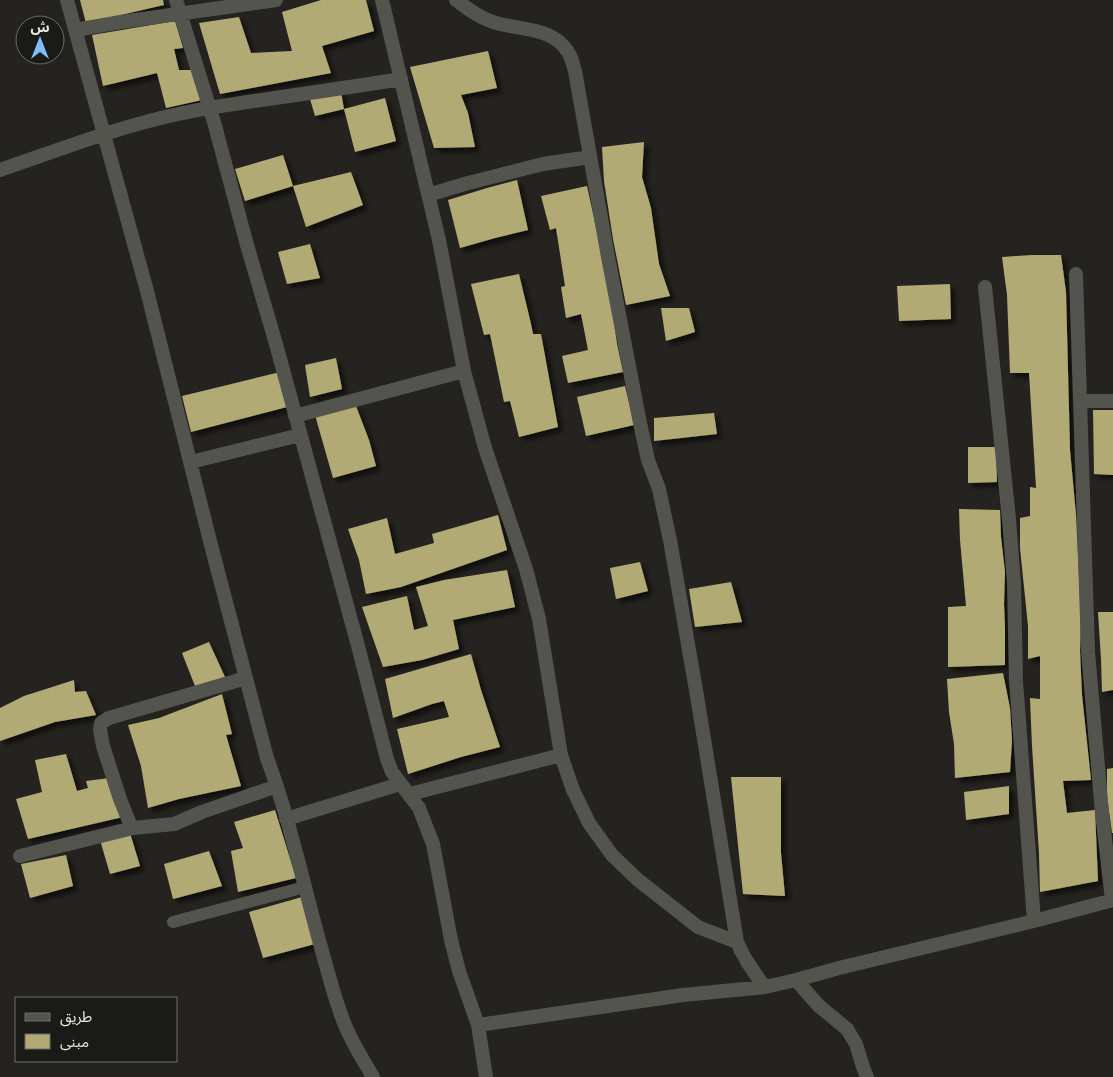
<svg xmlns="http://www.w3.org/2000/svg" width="1113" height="1077" viewBox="0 0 1113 1077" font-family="'Nunito Sans','Noto Sans Arabic',sans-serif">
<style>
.building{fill:#b2aa75;filter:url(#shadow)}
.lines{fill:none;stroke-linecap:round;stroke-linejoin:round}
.service{stroke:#54544f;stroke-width:12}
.minor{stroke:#54544f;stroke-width:14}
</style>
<defs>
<filter id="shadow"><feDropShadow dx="4.5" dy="4.5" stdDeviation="2.5" flood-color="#0009"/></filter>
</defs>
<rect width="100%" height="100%" fill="#24231f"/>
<path class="building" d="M80 0H163L164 5 86 23Z
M321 0H366L374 31 322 46 331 73 220 94 199 23 239 17 251 53 292 51 282 12Z
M175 21 183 48 174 49 179 70H193L202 100 166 108 157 73 103 86 92 35Z
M488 51 497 88 461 95 468 113 475 147 434 148 410 67Z
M341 92 344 109 315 116 310 99Z
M385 98 396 141 355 152 344 109Z
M644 142 642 177 651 208 659 264 670 296 626 305 613 239 604 181 602 147Z
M283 155 293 186 351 172 363 205 306 227 293 186 245 201 235 169Z
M517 180 528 230 495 238 460 248 448 200 487 188Z
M587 186 601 251 612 308 617 344 623 372 568 383 562 356 588 350 581 314 566 318 561 287 565 286 556 228 550 230 541 196Z
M310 244 320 278 287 284 278 252Z
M1032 255H1061L1066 292 1070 450 1076 515 1081 620 1080 651 1082 695 1091 780 1063 781 1067 813 1095 810 1098 881 1040 892 1039 853 1032 746 1030 698 1040 699V656L1028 659V626L1020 548V518L1030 516V487L1036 488 1029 373H1010L1007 295 1002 257Z
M519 274 531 324 533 334H541L558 427 519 437 510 401 504 402 490 334 484 335 471 284Z
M950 284 951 319 899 321 897 286Z
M661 308H689L695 332 666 341Z
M336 358 342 389 310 397 305 365Z
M280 372 287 407 191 432 182 396Z
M625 386 634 425 586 436 577 397Z
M356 406 369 440 376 466 333 478 315 415Z
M1093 410H1113V475L1094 474Z
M714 413 717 434 654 441V418Z
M968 447H996L997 482 968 483Z
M959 509 1000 510 1001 537 1005 572 1004 604 1005 628V665L948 667V607L966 606 960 540Z
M498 515 507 550 401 587 366 594 359 560 348 529 387 518 395 554 434 543 432 534Z
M640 562 648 591 616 599 610 568Z
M507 570 515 607 453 620 459 649 422 660 383 667 362 607 407 596 414 630 428 626 416 587 444 580Z
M731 582 742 622 695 627 689 589Z
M1098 612H1113V690L1102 692 1101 659Z
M209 642 225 677 195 686 182 653Z
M471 654 481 690 500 747 461 757 408 774 397 729 449 717 444 701 432 704 393 718 385 679Z
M1003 673 1010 708 1012 741 1010 772 955 778 954 744 949 712 947 679Z
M74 680 75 692 86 691 96 715 55 722 0 741V708L24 696Z
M222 694 232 734 226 735 241 786 179 799 148 808 141 766 128 725 159 718Z
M66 754 77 791 88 788 86 781 109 778 123 817 28 839 16 799 42 792 35 760Z
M1113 768V833H1112L1107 797V769Z
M731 777H781V853L785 896 743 894Z
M1009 786V814L966 820 964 792Z
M275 810 296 878 238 892 231 851 243 848 234 822Z
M130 833 140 866 110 874 100 840Z
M209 851 222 886 173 899 164 864Z
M66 855 73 886 30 898 21 864Z
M302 897 315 944 263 958 249 912Z"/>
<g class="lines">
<path class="service" d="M173 922 305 887"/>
<path class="minor" d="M67 0 147 291 211 545 267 758C291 823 305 892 324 958 331 983 338 1012 349 1034 356 1049 365 1063 373 1077
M176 0 214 122 247 245 276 344 357 642 387 759 392 772 419 808 433 844 451 940 459 971 478 1025 486 1077
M382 0 439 240 464 371 485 448 526 569 539 619 561 755 573 790 589 823 612 855 637 879 698 927 737 942
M456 0C469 10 483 20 500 24 524 30 553 28 568 52 572 58 573 65 575 71L608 257 640 423 648 460 659 489 670 540 698 702 737 942C744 959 754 973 765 987
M75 30 121 22 276 0
M0 170C59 150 117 127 178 114 203 108 228 105 254 101 303 94 352 87 401 79
M428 195 468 183 543 164 590 157
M1076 274 1088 652 1102 813 1112 900
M985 287 1009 519 1014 584 1016 681 1034 921
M1080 401H1113
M295 416 464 371
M191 462 300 435
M410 794 561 755
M286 819 400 784
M133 828 130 824 120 799 103 746 100 730 101 723 109 718 246 678
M20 856 133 828 174 824 202 812 277 786
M796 980 819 1006 847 1029 856 1044 863 1067 867 1077
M478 1025 683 995 765 987 796 980 839 968 1034 921 1113 900"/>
</g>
<rect x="15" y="997" width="162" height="65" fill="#1a1a16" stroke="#6c6c68"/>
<rect x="25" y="1013" width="25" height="8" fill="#54544f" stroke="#6c6c68"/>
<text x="60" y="1022" font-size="15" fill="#e7e7e4">طريق</text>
<rect x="25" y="1034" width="25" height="15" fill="#b2aa75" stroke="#6c6c68"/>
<text x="60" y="1047" font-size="15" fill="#e7e7e4">مبنى</text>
<g transform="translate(40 40)"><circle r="24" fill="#1a1a16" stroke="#6c6c68"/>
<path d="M0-4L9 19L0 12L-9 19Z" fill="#82bcfa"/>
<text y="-8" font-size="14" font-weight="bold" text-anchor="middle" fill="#e7e7e4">ش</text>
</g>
</svg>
